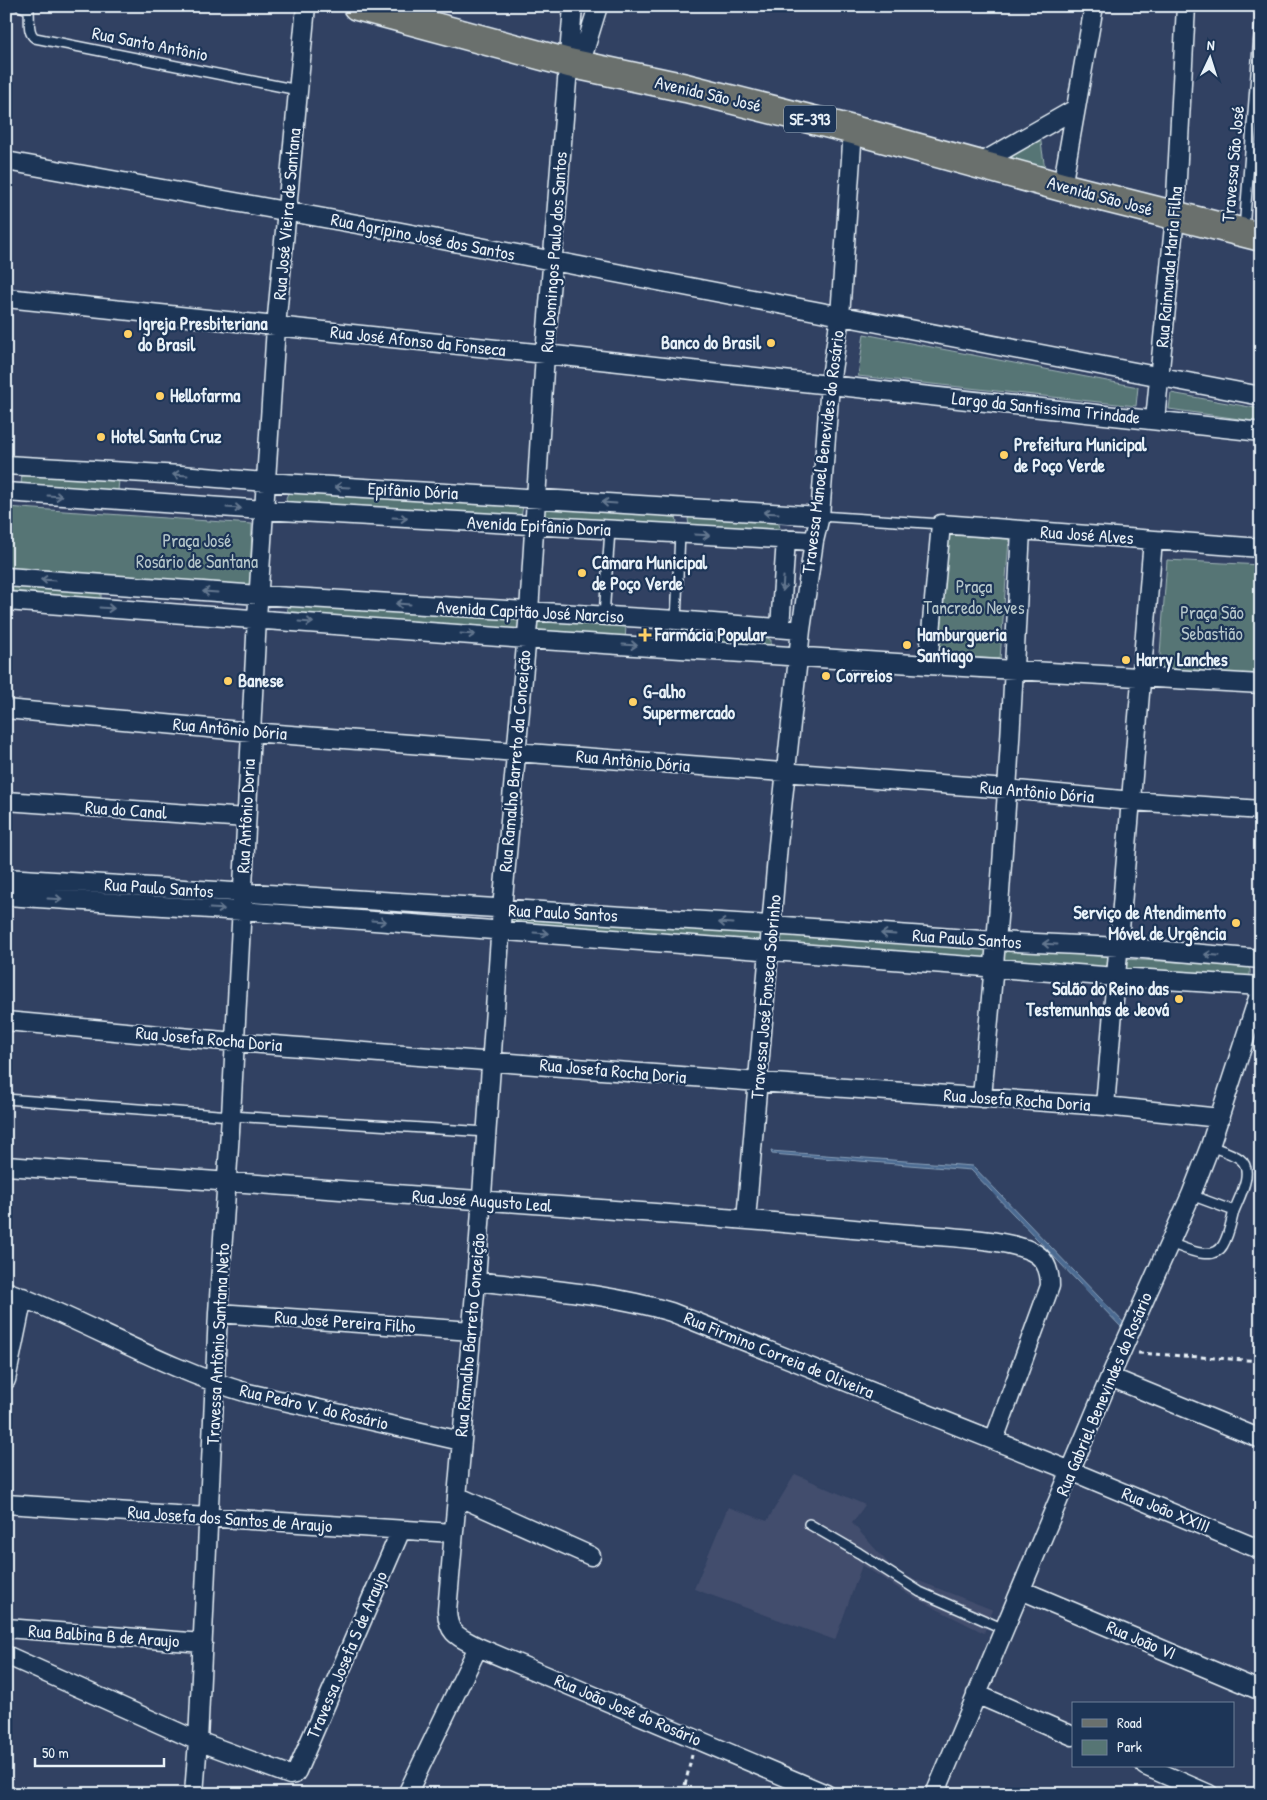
<svg xmlns="http://www.w3.org/2000/svg" width="1267" height="1800" viewBox="0 0 1267 1800" font-family="'Patrick Hand',sans-serif">
<style>
.built{fill:#424d6d}
.green{fill:#567574;stroke:#9fb3b6}
.water{fill:#4c6b91;stroke:#8aa1ba}
.lines{fill:none;stroke-linecap:round;stroke-linejoin:round}
.lane-casing{stroke:#e8f1f8;stroke-width:12}
.street-casing{stroke:#e8f1f8;stroke-width:21}
.primary-casing{stroke:#e8f1f8;stroke-width:31}
.path{stroke:#e8f1f8;stroke-width:3;stroke-dasharray:5 4;stroke-linecap:butt}
.lane{stroke:#1d3557;stroke-width:9}
.street{stroke:#1d3557;stroke-width:18}
.primary{stroke:#6a706d;stroke-width:28}
.oneway{stroke:#64778f}
.poi-dot{fill:#ffd166;stroke:#1d3557;stroke-width:2}
.labels{text-anchor:middle;stroke-width:4.5;stroke-linejoin:round;paint-order:stroke}
.shield{fill:#1d3557;stroke:#abb9c8;stroke-width:1}
.shield-label{font-size:16px;font-weight:bold;fill:#e8f1f8}
.street-label{font-size:18px;fill:#e8f1f8;stroke:#1d3557}
.poi-label{font-size:18px;font-weight:bold;fill:#e8f1f8;stroke:#1d3557;text-anchor:start}
.park-label{font-size:18px;fill:#b5c6ca;stroke:#1d3557}
</style>
<rect width="100%" height="100%" fill="#314162"/>
<filter id="ink" filterUnits="userSpaceOnUse"><feTurbulence type="fractalNoise" baseFrequency=".02" numOctaves="2"/><feDisplacementMap in="SourceGraphic" scale="10" xChannelSelector="R" yChannelSelector="G"/><feConvolveMatrix kernelMatrix="1 2 1 2 8 2 1 2 1" color-interpolation-filters="sRGB"/></filter>
<g filter="url(#ink)">
<path class="built" d="M795 1474 865 1505 852 1523 896 1572 993 1610 984 1633 909 1595 862 1565 835 1640 694 1589 728 1507 767 1521Z"/>
<path class="green" d="M1040 136 1045 169 1004 156Z
M864 334 1138 387 1136 406 858 376Z
M1171 393 1261 409V422L1169 409Z
M22 474 119 480 118 491 21 485Z
M293 492 523 506 521 517 287 503 286 498 288 493Z
M546 504 670 514 676 516 677 522 674 525 545 520 541 510Z
M6 507 252 524 250 586 6 569Z
M691 515 774 520 779 524 780 529 778 534 693 529 689 525 688 519Z
M948 535 1009 539 1000 659 939 655Z
M1167 560 1261 565V676L1159 668Z
M13 583 101 589V599L12 591Z
M288 604 515 617 520 620V629L515 631 289 613 287 609Z
M533 620 626 626 625 641 532 635Z
M684 629 764 636 771 640V644L768 649 680 642 678 636Z
M510 914 775 934 774 947 509 924Z
M782 935 991 948V964L781 948Z
M998 949 1114 957 1112 973 997 963Z
M1124 959 1248 966 1250 970V976L1245 981 1122 972Z"/>
<path class="water" d="M771 1151 973 1166 1125 1324 1122 1328 971 1170 772 1154Z"/>
<g class="lines">
<g class="lane-casing">
<path id="lane" d="M20 6 27 9 29 11C30 20 27 33 35 38L298 90
M1244 230 1261 9
M820 516 941 524
M604 616 610 530
M676 620 680 534
M6 1099 231 1116 487 1132
M1210 1146C1220 1150 1232 1153 1240 1159 1255 1170 1239 1198 1234 1211
M1170 1243C1184 1248 1213 1263 1223 1245 1229 1235 1231 1222 1234 1211L1191 1195
M809 1524 859 1553 920 1592 1004 1629"/>
</g>
<g class="street-casing">
<path id="street" d="M573 6 545 354 529 612 502 909 476 1281 447 1611C448 1635 459 1637 478 1647L826 1794
M580 65 598 6
M6 161 396 231 1261 396
M979 164 1075 109
M1062 187 1094 6
M6 298 545 354 1261 432
M1155 420 1175 216 1186 6
M6 465 181 475 266 482 820 516
M6 492 264 510 814 541
M1021 530 1261 548
M6 577 259 595 676 620 801 630
M6 601 526 639 928 665
M780 628 786 539
M6 709 251 732 1007 789 1132 801 1261 810
M6 801 246 818
M6 878 771 925 996 941 1120 947 1261 959
M6 896 242 911 1117 977 1261 986
M6 1021 235 1042 759 1082 1105 1106 1220 1118
M982 1098C988 1025 996 952 1001 878 1010 762 1015 646 1021 530L941 524 928 665C1039 672 1150 678 1261 684
M1105 1106 1153 540
M6 1166C241 1182 476 1201 710 1217 777 1222 843 1228 909 1234 944 1237 994 1238 1026 1249 1044 1255 1050 1268 1050 1286L994 1440
M746 1220 778 845 801 630 814 541 820 516 830 384 840 316 853 130
M476 1281C541 1289 608 1293 671 1312L1071 1471 1261 1550
M6 1291C88 1322 164 1369 248 1393L461 1441
M218 1313 472 1331
M1110 1377 1261 1439
M6 1380 23 1297
M457 1496 591 1556
M6 1504 453 1533
M1021 1590 1261 1691
M6 1628 203 1643
M6 1655 198 1741 290 1775 295 1774 297 1771 401 1530
M976 1694 1073 1736
M1145 1766 1209 1794
M194 1794 198 1741 218 1313 231 1116 257 618 276 327 306 6
M407 1794 478 1647
M935 1794 1110 1377 1191 1195 1210 1146 1261 989"/>
</g>
<g class="primary-casing">
<path id="primary" d="M357 6 569 63 686 88 853 130 1062 187 1261 237"/>
</g>
<path class="path" d="M1138 1353 1261 1361
M683 1794 692 1755"/>
<use href="#lane" class="lane"/>
<use href="#street" class="street"/>
<use href="#primary" class="primary"/>
</g>
<defs><path id="oneway-shaft" d="M-6 0H5M1.5-3L5.5 0L1.5 3" fill="none" stroke-width="1.6" stroke-linecap="round" stroke-linejoin="round" transform="scale(1.25)"/></defs>
<g class="oneway">
<use href="#oneway-shaft" transform="translate(180 475) rotate(-176)"/>
<use href="#oneway-shaft" transform="translate(342 487) rotate(-177)"/>
<use href="#oneway-shaft" transform="translate(55 496) rotate(4)"/>
<use href="#oneway-shaft" transform="translate(609 503) rotate(-176)"/>
<use href="#oneway-shaft" transform="translate(234 508) rotate(4)"/>
<use href="#oneway-shaft" transform="translate(771 513) rotate(-177)"/>
<use href="#oneway-shaft" transform="translate(400 518) rotate(3)"/>
<use href="#oneway-shaft" transform="translate(702 535) rotate(3)"/>
<use href="#oneway-shaft" transform="translate(48 580) rotate(-176)"/>
<use href="#oneway-shaft" transform="translate(783 584) rotate(94)"/>
<use href="#oneway-shaft" transform="translate(210 592) rotate(-176)"/>
<use href="#oneway-shaft" transform="translate(403 604) rotate(-176)"/>
<use href="#oneway-shaft" transform="translate(107 608) rotate(4)"/>
<use href="#oneway-shaft" transform="translate(306 622) rotate(4)"/>
<use href="#oneway-shaft" transform="translate(468 634) rotate(4)"/>
<use href="#oneway-shaft" transform="translate(630 645) rotate(4)"/>
<use href="#oneway-shaft" transform="translate(55 899) rotate(3)"/>
<use href="#oneway-shaft" transform="translate(217 909) rotate(3)"/>
<use href="#oneway-shaft" transform="translate(379 921) rotate(4)"/>
<use href="#oneway-shaft" transform="translate(726 923) rotate(-177)"/>
<use href="#oneway-shaft" transform="translate(541 933) rotate(4)"/>
<use href="#oneway-shaft" transform="translate(888 934) rotate(-176)"/>
<use href="#oneway-shaft" transform="translate(1050 944) rotate(-177)"/>
<use href="#oneway-shaft" transform="translate(1212 955) rotate(-175)"/>
</g>
</g>
<g class="poi-dot">
<circle cx="128" cy="334" r="5"/>
<circle cx="771" cy="343" r="5"/>
<circle cx="160" cy="396" r="5"/>
<circle cx="101" cy="437" r="5"/>
<circle cx="1004" cy="455" r="5"/>
<circle cx="582" cy="573" r="5"/>
<path d="M642.5 627.5h5v5h5v5h-5v5h-5v-5h-5v-5h5z"/>
<circle cx="907" cy="645" r="5"/>
<circle cx="1126" cy="660" r="5"/>
<circle cx="826" cy="676" r="5"/>
<circle cx="228" cy="681" r="5"/>
<circle cx="633" cy="702" r="5"/>
<circle cx="1236" cy="923" r="5"/>
<circle cx="1179" cy="999" r="5"/>
</g>
<g class="labels">
<rect class="shield" x="784" y="105.5" width="52" height="27" rx="4"/>
<g class="shield-label">
<text x="810" y="125">SE-393</text>
</g>
<g class="street-label">
<text transform="translate(150 44) rotate(11)" y="6">Rua Santo Antônio</text>
<text transform="translate(708 94) rotate(13)" y="6">Avenida São José</text>
<text transform="translate(1233 164) rotate(-85)" y="6">Travessa São José</text>
<text transform="translate(1100 196) rotate(15)" y="6">Avenida São José</text>
<text transform="translate(287 214) rotate(-85)" y="6">Rua José Vieira de Santana</text>
<text transform="translate(423 237) rotate(11)" y="6">Rua Agripino José dos Santos</text>
<text transform="translate(554 252) rotate(-86)" y="6">Rua Domingos Paulo dos Santos</text>
<text transform="translate(1169 267) rotate(-85)" y="6">Rua Raimunda Maria Filha</text>
<text transform="translate(418 341) rotate(6)" y="6">Rua José Afonso da Fonseca</text>
<text transform="translate(1046 408) rotate(6)" y="6">Largo da Santissima Trindade</text>
<text transform="translate(823 452) rotate(-83)" y="6">Travessa Manoel Benevides do Rosário</text>
<text transform="translate(413 491) rotate(3)" y="6">Epifânio Dória</text>
<text transform="translate(539 526) rotate(3)" y="6">Avenida Epifânio Doria</text>
<text transform="translate(1087 535) rotate(4)" y="6">Rua José Alves</text>
<text transform="translate(530 612) rotate(3)" y="6">Avenida Capitão José Narciso</text>
<text transform="translate(230 729) rotate(5)" y="6">Rua Antônio Dória</text>
<text transform="translate(515 761) rotate(-85)" y="6">Rua Ramalho Barreto da Conceição</text>
<text transform="translate(633 761) rotate(5)" y="6">Rua Antônio Dória</text>
<text transform="translate(1037 792) rotate(5)" y="6">Rua Antônio Dória</text>
<text transform="translate(126 810) rotate(4)" y="6">Rua do Canal</text>
<text transform="translate(246 816) rotate(-87)" y="6">Rua Antônio Doria</text>
<text transform="translate(159 888) rotate(4)" y="6">Rua Paulo Santos</text>
<text transform="translate(563 913) rotate(3)" y="6">Rua Paulo Santos</text>
<text transform="translate(967 939) rotate(4)" y="6">Rua Paulo Santos</text>
<text transform="translate(766 997) rotate(-85)" y="6">Travessa José Fonseca Sobrinho</text>
<text transform="translate(209 1039) rotate(5)" y="6">Rua Josefa Rocha Doria</text>
<text transform="translate(613 1071) rotate(5)" y="6">Rua Josefa Rocha Doria</text>
<text transform="translate(1017 1100) rotate(4)" y="6">Rua Josefa Rocha Doria</text>
<text transform="translate(482 1201) rotate(4)" y="6">Rua José Augusto Leal</text>
<text transform="translate(345 1322) rotate(4)" y="6">Rua José Pereira Filho</text>
<text transform="translate(470 1335) rotate(-85)" y="6">Rua Ramalho Barreto Conceição</text>
<text transform="translate(218 1344) rotate(-87)" y="6">Travessa Antônio Santana Neto</text>
<text transform="translate(779 1355) rotate(22)" y="6">Rua Firmino Correia de Oliveira</text>
<text transform="translate(1104 1394) rotate(-67)" y="6">Rua Gabriel Benevindes do Rosário</text>
<text transform="translate(314 1407) rotate(13)" y="6">Rua Pedro V. do Rosário</text>
<text transform="translate(1166 1510) rotate(22)" y="6">Rua João XXIII</text>
<text transform="translate(230 1519) rotate(4)" y="6">Rua Josefa dos Santos de Araujo</text>
<text transform="translate(104 1636) rotate(4)" y="6">Rua Balbina B de Araujo</text>
<text transform="translate(1141 1640) rotate(23)" y="6">Rua João VI</text>
<text transform="translate(347 1655) rotate(-67)" y="6">Travessa Josefa S de Araujo</text>
<text transform="translate(628 1710) rotate(23)" y="6">Rua João José do Rosário</text>
</g>
<g class="poi-label">
<text x="138" y="330">Igreja Presbiteriana<tspan x="138" dy="21">do Brasil</tspan></text>
<text x="761" y="349" text-anchor="end">Banco do Brasil</text>
<text x="170" y="402">Hellofarma</text>
<text x="111" y="443">Hotel Santa Cruz</text>
<text x="1014" y="451">Prefeitura Municipal<tspan x="1014" dy="21">de Poço Verde</tspan></text>
<text x="592" y="569">Câmara Municipal<tspan x="592" dy="21">de Poço Verde</tspan></text>
<text x="655" y="641">Farmácia Popular</text>
<text x="917" y="641">Hamburgueria<tspan x="917" dy="21">Santiago</tspan></text>
<text x="1136" y="666">Harry Lanches</text>
<text x="836" y="682">Correios</text>
<text x="238" y="687">Banese</text>
<text x="643" y="698">G-alho<tspan x="643" dy="21">Supermercado</tspan></text>
<text x="1226" y="919" text-anchor="end">Serviço de Atendimento<tspan x="1226" dy="21">Móvel de Urgência</tspan></text>
<text x="1169" y="995" text-anchor="end">Salão do Reino das<tspan x="1169" dy="21">Testemunhas de Jeová</tspan></text>
</g>
<g class="park-label">
<text x="197" y="547">Praça José<tspan x="197" dy="21">Rosário de Santana</tspan></text>
<text x="974" y="593">Praça<tspan x="974" dy="21">Tancredo Neves</tspan></text>
<text x="1212" y="619">Praça São<tspan x="1212" dy="21">Sebastião</tspan></text>
</g>
</g>
<rect width="1267" height="1800" fill="none" stroke="#1d3557" stroke-width="25"/>
<rect x="12" y="12" width="1242" height="1775" fill="none" stroke="#e8f1f8" stroke-width="2" filter="url(#ink)"/>
<rect x="1072" y="1702" width="162" height="65" fill="#1d3557" stroke="#6e8097"/>
<rect x="1082" y="1719" width="25" height="8" fill="#6a706d" stroke="#6e8097"/>
<text x="1117" y="1728" font-size="15" fill="#e8f1f8">Road</text>
<rect x="1082" y="1740" width="25" height="15" fill="#567574" stroke="#6e8097"/>
<text x="1117" y="1752" font-size="15" fill="#e8f1f8">Park</text>
<g transform="translate(1210 58) rotate(4)" stroke="#1d3557" stroke-width="4" paint-order="stroke">
<path d="M0-4L9 19L0 12L-9 19Z" fill="#e8f1f8"/>
<text y="-8" font-size="14" font-weight="bold" text-anchor="middle" fill="#e8f1f8">N</text>
</g>
<path d="M35 1758v8h129v-8" fill="none" stroke="#e8f1f8" stroke-width="2.5"/>
<text x="42" y="1758" font-size="15" fill="#e8f1f8" stroke="#1d3557" stroke-width="4" paint-order="stroke">50 m</text>
</svg>
